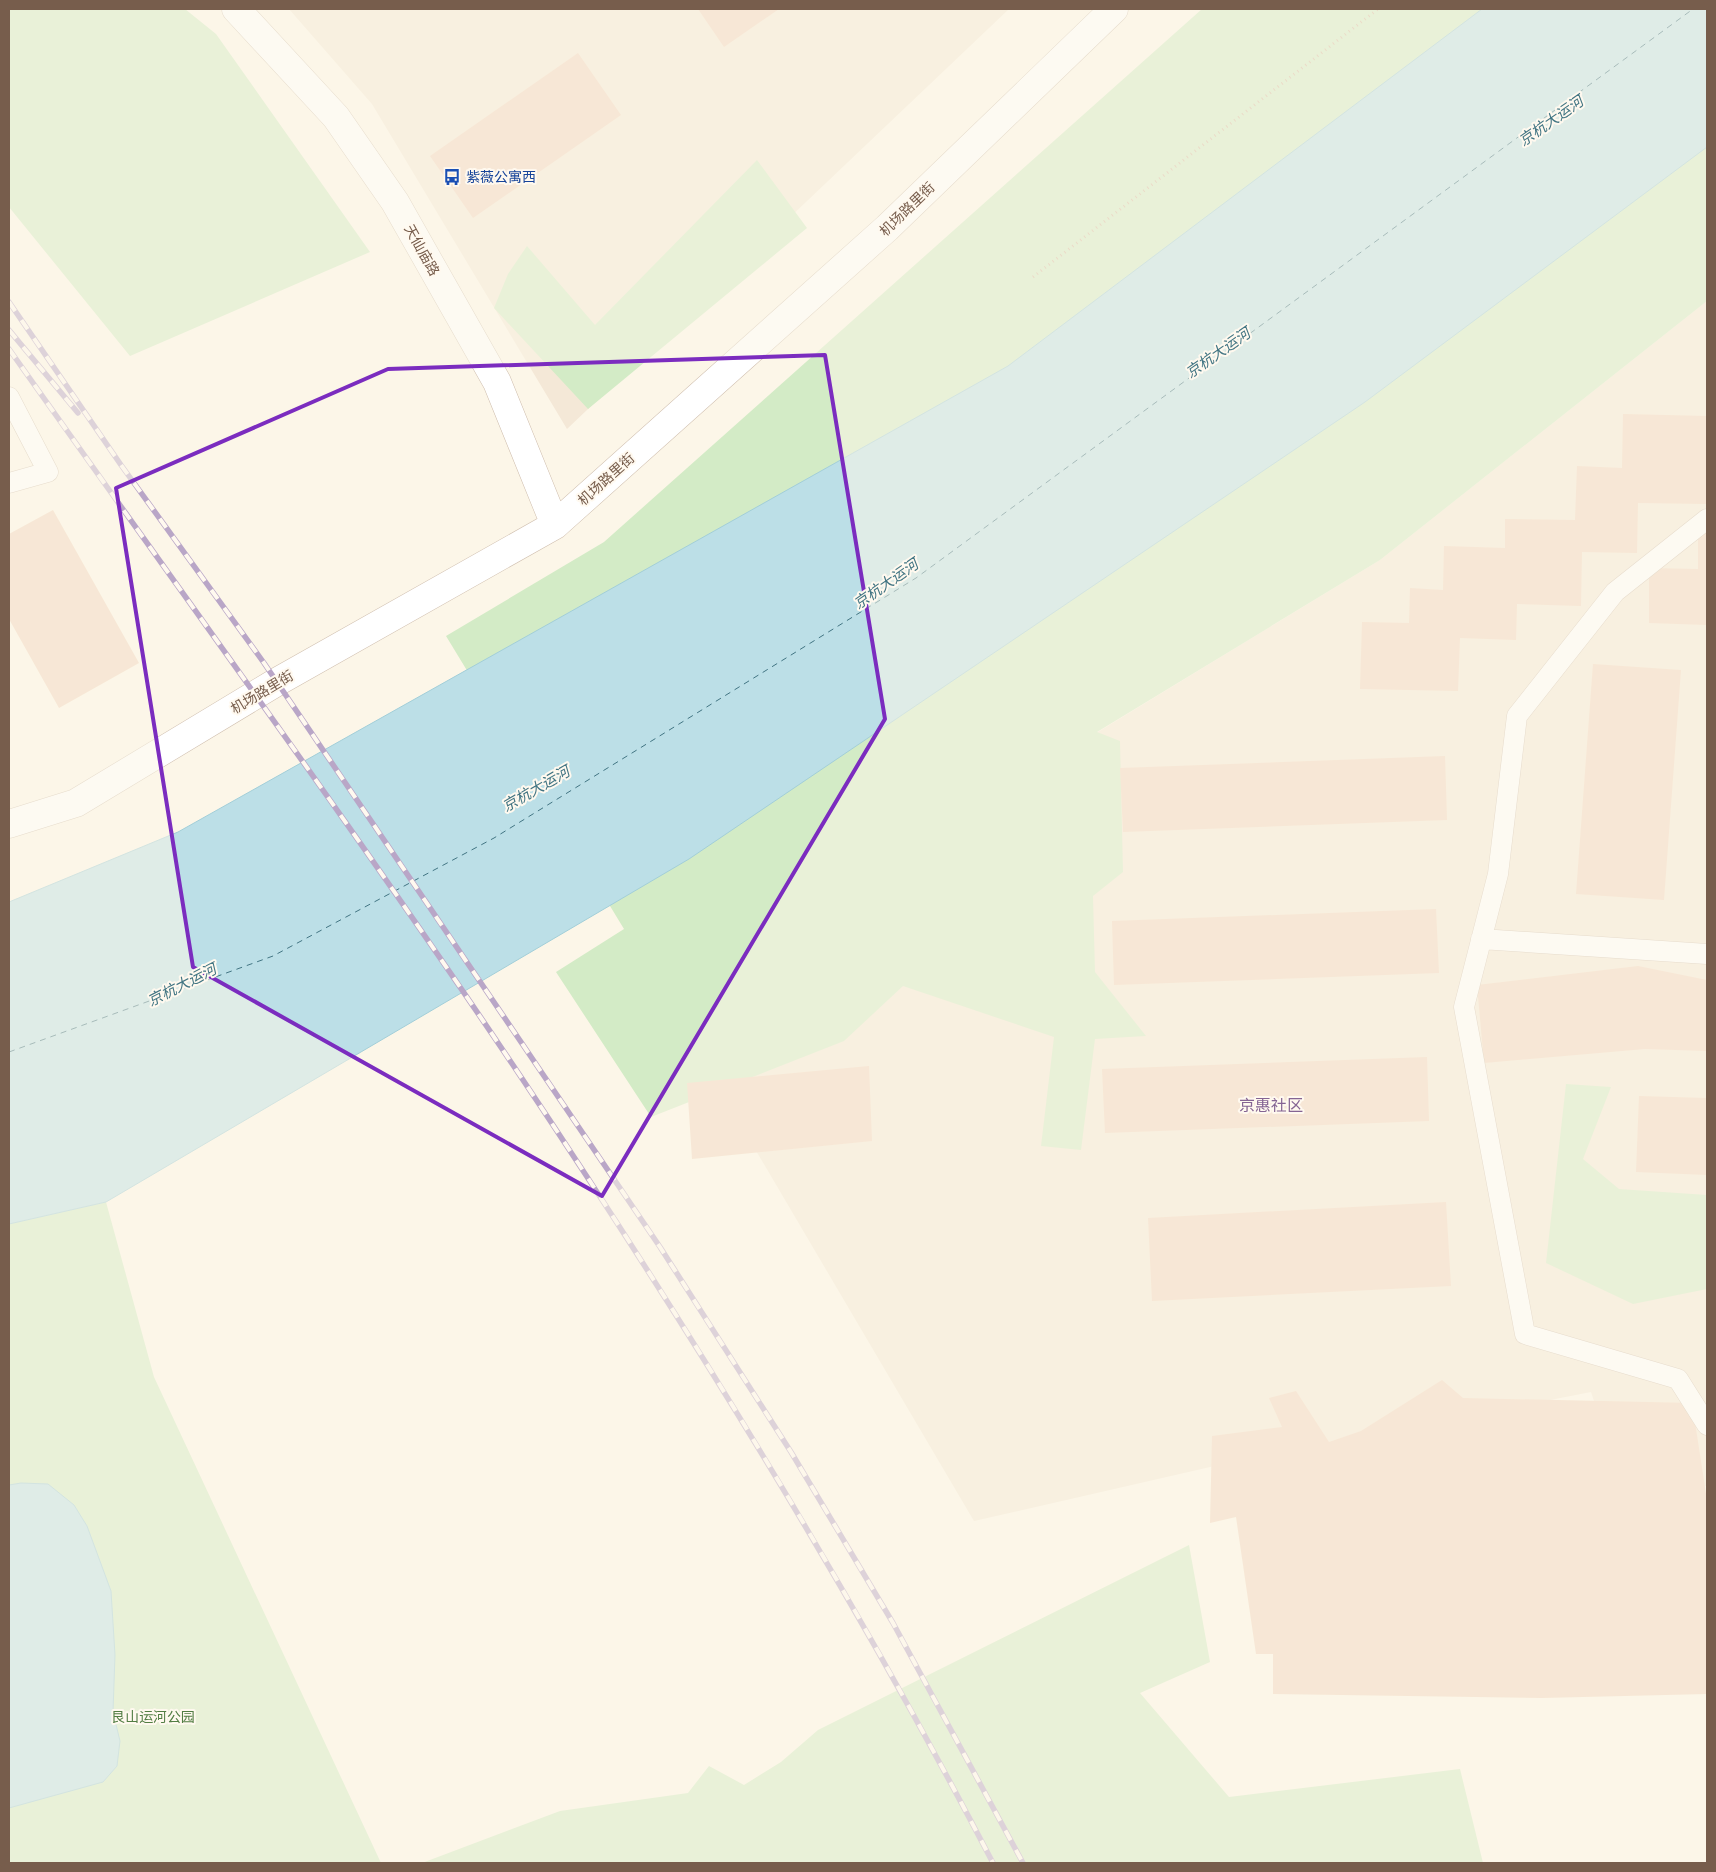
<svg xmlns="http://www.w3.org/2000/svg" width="1716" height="1872" viewBox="0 0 1716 1872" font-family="Raleway,'Noto Sans SC',sans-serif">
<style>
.residential{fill:#f4e8d7}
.green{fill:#d3ebc6}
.water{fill:#bcdfe7;stroke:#a2ced8}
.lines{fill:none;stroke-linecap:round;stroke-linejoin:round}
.ferry{stroke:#427583;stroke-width:1;stroke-dasharray:6 5;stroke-linecap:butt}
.building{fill:#f2d6c0}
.lane-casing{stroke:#cfbeae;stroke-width:21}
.street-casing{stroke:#cfbeae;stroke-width:29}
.path{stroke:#d7baa2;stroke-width:3;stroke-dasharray:1 4;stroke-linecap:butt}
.lane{stroke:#fff;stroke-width:20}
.street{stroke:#fff;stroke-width:28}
.rail-casing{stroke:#b9a6c7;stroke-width:5.5}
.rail{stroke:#fff9ef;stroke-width:4;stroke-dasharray:11;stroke-linecap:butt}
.marked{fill:none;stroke:#7b2cbf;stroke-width:4;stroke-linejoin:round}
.labels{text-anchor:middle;stroke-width:4;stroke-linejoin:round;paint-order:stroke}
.transit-label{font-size:14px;fill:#164399;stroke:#fff9ef;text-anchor:start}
.street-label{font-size:14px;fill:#775d4c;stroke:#fff9ef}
.park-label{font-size:14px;fill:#527d43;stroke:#fff9ef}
.water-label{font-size:15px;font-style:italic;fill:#427583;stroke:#fff9ef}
.quarter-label{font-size:16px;fill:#856493;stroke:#fff9ef}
</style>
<rect width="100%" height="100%" fill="#fcf6e8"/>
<path class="residential" d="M289 9H1009L567 429 372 104Z
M1707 301V1486L1623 1489 1591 1392 1258 1456 974 1521 665 996 1380 560Z"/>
<path class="green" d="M9 9H185L216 34 370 252 130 356 9 207Z
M1202 9H1707V301L1380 560 1097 732 1120 741 1123 872 1093 896 1095 972 1146 1036 1095 1039 1081 1150 1041 1146 1054 1037 903 986 844 1041 651 1117 556 972 624 929 446 636 604 542Z
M757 160 807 228 588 409 494 308 508 274 527 246 595 325Z
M1566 1084 1611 1087 1583 1159 1619 1189 1707 1195V1289L1633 1304 1546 1263Z
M106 1202 154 1377 381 1863H9V1224Z
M1189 1545 1210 1662 1140 1693 1229 1797 1460 1769 1483 1863H422L560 1811 688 1793 709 1766 744 1785 781 1762 818 1730Z"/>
<path class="water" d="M1482 9H1707V147L1365 402 689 859 106 1202 9 1224V902L178 832 1008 366Z
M21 1483 48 1484 74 1505 87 1526 111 1591 115 1655 113 1712 120 1741 117 1766 103 1782 9 1808V1485Z"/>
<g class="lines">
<path class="ferry" d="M9 1052 273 956 494 838 916 578 1693 9"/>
</g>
<path class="building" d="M698 9H779L724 47Z
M578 53 621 115 473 218 430 156Z
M1623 414 1707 416V504L1638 503 1637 553 1582 552 1581 606 1517 604 1516 640 1460 638 1458 691 1360 689 1362 622 1409 623 1410 588 1443 590 1444 546 1505 548V519L1575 520 1577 466 1622 468Z
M53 510 139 663 59 708 9 619V534Z
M1698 532H1707V625L1649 623V568L1698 569Z
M1593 664 1681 670 1664 900 1576 894Z
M1445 756 1447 820 1123 832 1120 768Z
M1436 909 1439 973 1114 985 1112 921Z
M1638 966 1707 980V1051L1645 1049 1484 1063 1477 985Z
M1427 1057 1429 1121 1105 1133 1102 1069Z
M869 1066 872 1141 692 1159 687 1083Z
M1639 1096 1707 1098V1175L1636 1172Z
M1446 1202 1451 1286 1152 1301 1148 1218Z
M1442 1380 1463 1398 1692 1403 1707 1500V1694L1542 1698 1273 1694V1654H1256L1236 1517 1210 1523 1212 1436 1282 1427 1269 1398 1296 1391 1329 1442 1361 1431Z"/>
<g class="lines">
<g class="lane-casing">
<path id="lane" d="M9 397 48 472 9 483
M1707 519 1615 592 1517 716 1498 874 1464 1007 1525 1334 1678 1379 1707 1425
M1481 939 1707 954"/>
</g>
<g class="street-casing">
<path id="street" d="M236 9 336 117 395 202 497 382 555 525
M9 824 76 803 275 683 555 525 887 228 1114 9"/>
</g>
<path class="path" d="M1033 277 1378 9"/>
<use href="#lane" class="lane"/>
<use href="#street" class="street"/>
<g class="rail-casing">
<path id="rail" d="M9 302 121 465 264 663 660 1247 791 1452 893 1623 1023 1863
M9 330 78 413
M9 349C180 591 356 831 521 1077 691 1331 852 1592 993 1863"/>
</g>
<use href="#rail" class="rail"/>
</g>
<path d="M0 0H1716V1872H0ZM825 355 885 719 602 1196 193 967 116 488 388 369Z" fill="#fcf6e8" fill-opacity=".55" fill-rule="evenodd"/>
<path class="marked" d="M825 355 885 719 602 1196 193 967 116 488 388 369Z"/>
<defs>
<g id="bus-bare" transform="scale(1.35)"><path d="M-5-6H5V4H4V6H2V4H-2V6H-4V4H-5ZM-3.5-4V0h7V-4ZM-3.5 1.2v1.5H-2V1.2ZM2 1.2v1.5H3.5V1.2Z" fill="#1a4fb4" stroke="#fff9ef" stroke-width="2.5" paint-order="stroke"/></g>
</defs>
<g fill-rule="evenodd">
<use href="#bus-bare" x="452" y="177"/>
</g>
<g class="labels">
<g class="transit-label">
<text x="466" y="182">紫薇公寓西</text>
</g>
<g class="street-label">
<text transform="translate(907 209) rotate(-44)" y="5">机场路里街</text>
<text transform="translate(422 250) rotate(61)" y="5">天仙庙路</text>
<text transform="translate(606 479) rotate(-42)" y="5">机场路里街</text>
<text transform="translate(262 692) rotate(-31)" y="5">机场路里街</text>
</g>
<g class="park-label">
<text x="153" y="1722">艮山运河公园</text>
</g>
<g class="water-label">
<text transform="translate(1551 121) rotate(-35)" y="5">京杭大运河</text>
<text transform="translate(1218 353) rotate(-35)" y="5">京杭大运河</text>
<text transform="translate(886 584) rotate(-35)" y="5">京杭大运河</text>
<text transform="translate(536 789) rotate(-30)" y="5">京杭大运河</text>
<text transform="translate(182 985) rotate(-27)" y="5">京杭大运河</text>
</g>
<g class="quarter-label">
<text x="1271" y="1111">京惠社区</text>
</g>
</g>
<rect width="1716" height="1872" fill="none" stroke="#775d4c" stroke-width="20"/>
</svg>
